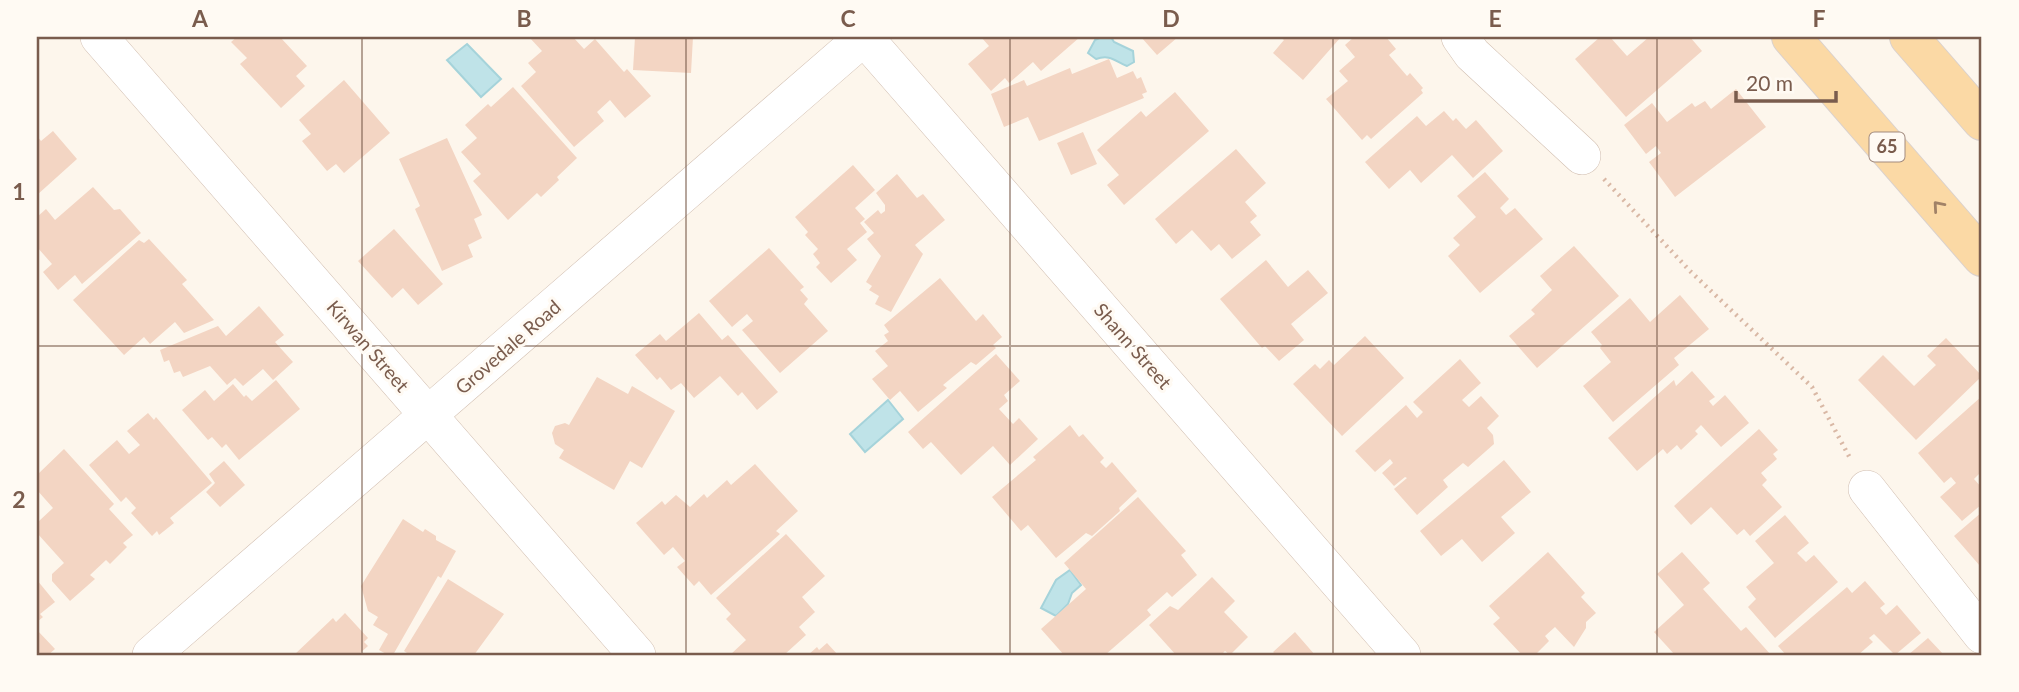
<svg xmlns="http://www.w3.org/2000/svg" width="2019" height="692" viewBox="0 0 2019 692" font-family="Lato,sans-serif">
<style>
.water{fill:#bfe3e8;stroke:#a5d3da;stroke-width:2}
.building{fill:#f3d5c3}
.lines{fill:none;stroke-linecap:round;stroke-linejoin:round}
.street-casing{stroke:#d1beb0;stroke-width:38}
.primary-casing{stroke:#dad1cd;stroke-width:40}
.path{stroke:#d9b8a5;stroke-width:4.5;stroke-dasharray:2 5;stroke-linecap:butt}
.street{stroke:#fff;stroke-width:37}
.primary{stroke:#fbd9a5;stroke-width:38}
.oneway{stroke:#a18267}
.grid{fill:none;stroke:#7a5c4d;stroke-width:2;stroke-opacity:0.55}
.labels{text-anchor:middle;stroke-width:6;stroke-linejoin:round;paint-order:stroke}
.shield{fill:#fffaf3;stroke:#a28b7f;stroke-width:2}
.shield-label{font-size:18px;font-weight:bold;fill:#7a5c4d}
.street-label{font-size:19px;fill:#7a5c4d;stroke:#fffaf3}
.neatline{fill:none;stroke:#7a5c4d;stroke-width:2.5}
.grid-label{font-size:23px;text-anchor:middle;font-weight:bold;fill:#7a5c4d}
</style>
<rect width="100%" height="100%" fill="#fdf6ec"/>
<path class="water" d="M1102 37H1111L1114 42 1133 51 1134 62 1127 66C1115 61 1110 54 1096 59L1088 53 1095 40Z
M467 44 501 79 481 97 447 60Z
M888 400 903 419 865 452 850 434Z
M1070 570 1081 585 1072 593 1068 604 1056 616 1041 608 1056 580Z"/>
<path class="building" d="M237 37H280L307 66 296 76 305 86 281 108 240 64 247 58 231 42Z
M529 37H573L584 49 595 39 624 72 627 69 651 96 625 118 610 100 597 112 604 121 574 147 521 86 536 72 528 63 542 51Z
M635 37H693L691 73 633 70Z
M981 37H1080L1041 71 1033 62 1009 83 1005 78 991 91 968 64 989 46Z
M1141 37H1178L1157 55Z
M1280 37H1341L1303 80 1273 53 1284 40Z
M1354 37H1386L1396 49 1389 55 1407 76 1410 73 1423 88 1421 90 1423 93 1371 139 1367 135 1362 140 1326 99 1348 81 1339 71 1355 57 1345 45Z
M1600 37H1610L1627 56 1649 37H1690L1702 51 1626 117 1575 59Z
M1109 59 1117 78 1133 71 1137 79 1141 77 1147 92 1142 94 1144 98 1039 141 1028 117 1004 127 991 94 1024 80 1027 86 1070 68 1072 74Z
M344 80 390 133 344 173 336 164 327 171 302 141 311 134 299 120Z
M513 87 577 158 557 177 559 180 541 197 537 193 508 220 473 181 481 174 461 152 477 138 465 125 488 104 491 107Z
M1736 89 1766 127 1675 197 1649 162 1661 153 1656 146 1646 154 1624 125 1652 103 1667 122 1692 103 1695 107 1705 101 1711 109Z
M1175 92 1209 131 1124 205 1107 185 1119 175 1097 150 1141 111 1146 117Z
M1444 111 1453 121 1456 118 1466 129 1476 120 1503 151 1473 178 1452 155 1421 183 1410 170 1389 189 1365 162 1417 116 1426 126Z
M53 131 77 159 37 195V136L41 141Z
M1083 132 1097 164 1071 175 1057 143Z
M447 138 482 215 474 219 482 238 468 245 473 257 442 271 415 209 420 206 399 159Z
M1236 149 1266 183 1245 202 1257 216 1250 222 1261 235 1232 259 1219 244 1211 251 1192 230 1176 244 1155 219Z
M853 165 875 190 855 208 865 219 860 223 867 232 847 249 857 260 831 283 816 267 820 263 813 254 818 249 805 235 808 232 795 217Z
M1485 172 1509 199 1500 208 1506 215 1515 208 1543 239 1480 293 1448 256 1460 245 1453 238 1476 217 1457 196Z
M897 174 917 198 923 194 945 220 915 245 923 254 891 312 875 304 879 296 869 290 872 286 866 282 881 256 867 239 874 233 864 222 878 210 881 214 885 211V205L876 193Z
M93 187 114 210 120 209 141 233 82 284 75 275 58 290 43 272 52 264 37 247V217L46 209 55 220Z
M394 229 443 284 418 305 403 288 392 298 358 261Z
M149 239 187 280 182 284 214 320 184 333 175 322 150 344 144 337 124 355 73 300 139 240 144 243Z
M1574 246 1619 296 1537 368 1509 336 1535 314 1531 310 1552 290 1540 276Z
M769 248 804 287 800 290 808 299 804 304 828 331 780 373 742 330 753 321 747 314 732 327 709 301Z
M1266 260 1288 287 1308 270 1328 293 1291 324 1304 340 1279 361 1265 346 1262 348 1220 299Z
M940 278 976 321 983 314 1002 337 993 345 996 348 976 365 971 362 943 385 947 388 918 412 900 391 890 400 872 379 888 366 875 351 888 341 884 335 889 332 884 325Z
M1680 295 1709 329 1674 358 1679 365 1613 422 1583 386 1611 362 1600 348 1602 345 1591 332 1630 298 1650 322Z
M259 306 284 335 275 342 293 362 273 380 263 369 243 386 235 378 227 385 210 366 183 377 180 371 174 373 169 360 164 362 160 350 218 326 226 336Z
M699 313 722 340 728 335 778 392 757 410 742 392 738 396 720 376 694 398 681 383 671 390 660 377 657 380 635 355 660 334 666 341Z
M1365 336 1404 378 1342 436 1293 384 1315 364 1320 369 1329 360 1334 365Z
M1946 338 1982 376 1916 440 1858 380 1883 355 1914 386 1936 365 1927 356Z
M996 354 1020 381 1004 395 1008 401 999 409 1013 424 1019 418 1038 439 1010 465 993 446 961 475 931 442 923 449 908 432Z
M1460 359 1481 383 1462 400 1469 407 1481 396 1499 416 1487 428 1493 435 1494 444 1468 467 1463 463 1443 480 1448 487 1417 515 1394 489 1407 478 1405 477 1394 486 1382 473 1393 463 1390 459 1375 472 1355 451 1406 405 1417 418 1423 412 1413 402Z
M1692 371 1715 397 1709 401 1713 406 1725 395 1749 423 1721 447 1701 425 1695 431 1698 434 1681 450 1677 445 1667 454 1663 449 1637 471 1608 438 1674 380 1676 386Z
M597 377 628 394 632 386 675 411 642 468 630 461 614 490 559 458 564 450 555 444 552 433 555 426 565 423 569 425Z
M276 380 300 409 239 460 226 444 222 448 212 437 208 440 182 410 205 390 214 401 233 384 244 397 246 395 252 401Z
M1982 396V471L1974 479 1982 488V504L1962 521 1940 497 1956 483 1951 477 1944 483 1918 453Z
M148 413 154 420 156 417 212 483 170 518 174 523 159 535 157 531 152 536 131 513 136 508 126 497 121 502 89 465 117 440 129 454 140 445 127 431Z
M1070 425 1079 437 1083 434 1104 458 1100 462 1106 468 1112 462 1137 491 1119 508 1120 511 1092 536 1086 533 1056 558 1028 525 1021 531 992 497 1036 460 1033 457Z
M1759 429 1778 450 1773 454 1777 459 1761 473 1767 480 1762 485 1782 507 1750 536 1744 529 1737 535 1711 507 1691 525 1674 506Z
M64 449 114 504 109 509 133 535 123 543 127 547 110 564 106 560 90 575 95 579 70 601 52 581V574L64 563 37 533 39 521 53 508 37 490V475Z
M1504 460 1531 492 1501 517 1515 533 1482 562 1462 539 1441 556 1420 531Z
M224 461 245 485 220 507 206 492 215 483 209 474Z
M755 464 798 511 776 531 780 534 711 595 699 581 694 586 677 567 685 561 673 547 664 555 636 523 662 501 665 505 676 495 690 507 704 494 707 498 727 480 731 485Z
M1138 497 1186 551 1181 555 1197 575 1172 597 1167 592 1147 610 1151 615 1105 655H1064L1041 629 1086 589 1064 563Z
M1982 512V563L1980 566 1954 536Z
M1785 515 1809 543 1797 553 1806 562 1814 555 1838 582 1775 638 1748 607 1756 599 1746 587 1774 563 1755 541Z
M403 519 423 532 425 529 436 536V540L456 551 441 578 438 576 393 655H388L379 650 388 634 373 625 378 617 368 611 361 586Z
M786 534 825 576 802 597 815 612 799 627 806 635 784 655H730L746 640 726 619 731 614 716 598Z
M1548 552 1585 593 1581 597 1596 613 1586 622V628L1574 647 1555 627 1545 636 1549 641 1535 655 1531 653 1522 655 1493 624 1500 618 1489 606Z
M1682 552 1710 583 1703 589 1741 631 1746 627 1771 655H1675L1654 632 1684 605 1657 574Z
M1212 577 1235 601 1224 612 1248 637 1230 655 1225 651 1221 655H1195L1193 653 1190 655H1176L1149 625 1170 606 1178 610Z
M448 579 504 614 474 655H410L404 651Z
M37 580 55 602 40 614 43 617 37 622Z
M1865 581 1885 604 1880 608 1886 615 1897 605 1921 633 1895 655 1874 634 1869 638 1873 642 1858 655H1786L1778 646 1847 587 1852 593Z
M345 613 368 638 364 642 368 646 358 655H294L333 618 336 622Z
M37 630 55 649 48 655H37Z
M1295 632 1315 655H1276L1273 652Z
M1928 638 1944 655H1908Z
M827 643 838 655H808L817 647 819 650Z"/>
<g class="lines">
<g class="street-casing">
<path id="street" d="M99 37 637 655
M864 37 1402 655
M1460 37 1472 54 1582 156
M1867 489 1982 635
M151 655 864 37"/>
</g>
<g class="primary-casing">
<path id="primary" d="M1791 37 1982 257
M1909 37 1982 121"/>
</g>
<path class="path" d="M1604 179 1690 271 1812 387 1851 460"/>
<use href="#street" class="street"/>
<use href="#primary" class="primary"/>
</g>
<defs><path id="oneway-chevron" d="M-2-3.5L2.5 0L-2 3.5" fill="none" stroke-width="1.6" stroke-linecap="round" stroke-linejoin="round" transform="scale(1.75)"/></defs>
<use class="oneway" href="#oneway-chevron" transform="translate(1938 206) rotate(-131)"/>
<path class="grid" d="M362 37V655M686 37V655M1010 37V655M1333 37V655M1657 37V655M37 346H1982"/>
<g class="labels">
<rect class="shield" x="1869.5" y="132.5" width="35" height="29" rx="5"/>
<g class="shield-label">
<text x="1887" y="153">65</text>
</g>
<g class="street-label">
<text transform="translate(368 346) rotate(49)" y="7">Kirwan Street</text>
<text transform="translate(1133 346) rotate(49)" y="7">Shann Street</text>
<text transform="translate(508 347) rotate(-41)" y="7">Grovedale Road</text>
</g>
</g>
<rect width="2019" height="692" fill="none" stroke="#fffaf3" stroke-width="77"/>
<path d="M1736 91v10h100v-10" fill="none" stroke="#7a5c4d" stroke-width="3.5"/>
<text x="1746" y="91" font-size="21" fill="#7a5c4d" stroke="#fffaf3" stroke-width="5" paint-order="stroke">20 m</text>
<rect x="38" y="38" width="1942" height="616" class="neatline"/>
<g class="grid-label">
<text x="200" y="27">A</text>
<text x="524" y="27">B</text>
<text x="848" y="27">C</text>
<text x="1171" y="27">D</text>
<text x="1495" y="27">E</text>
<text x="1819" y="27">F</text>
<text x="19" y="200">1</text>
<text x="19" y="508">2</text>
</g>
</svg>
